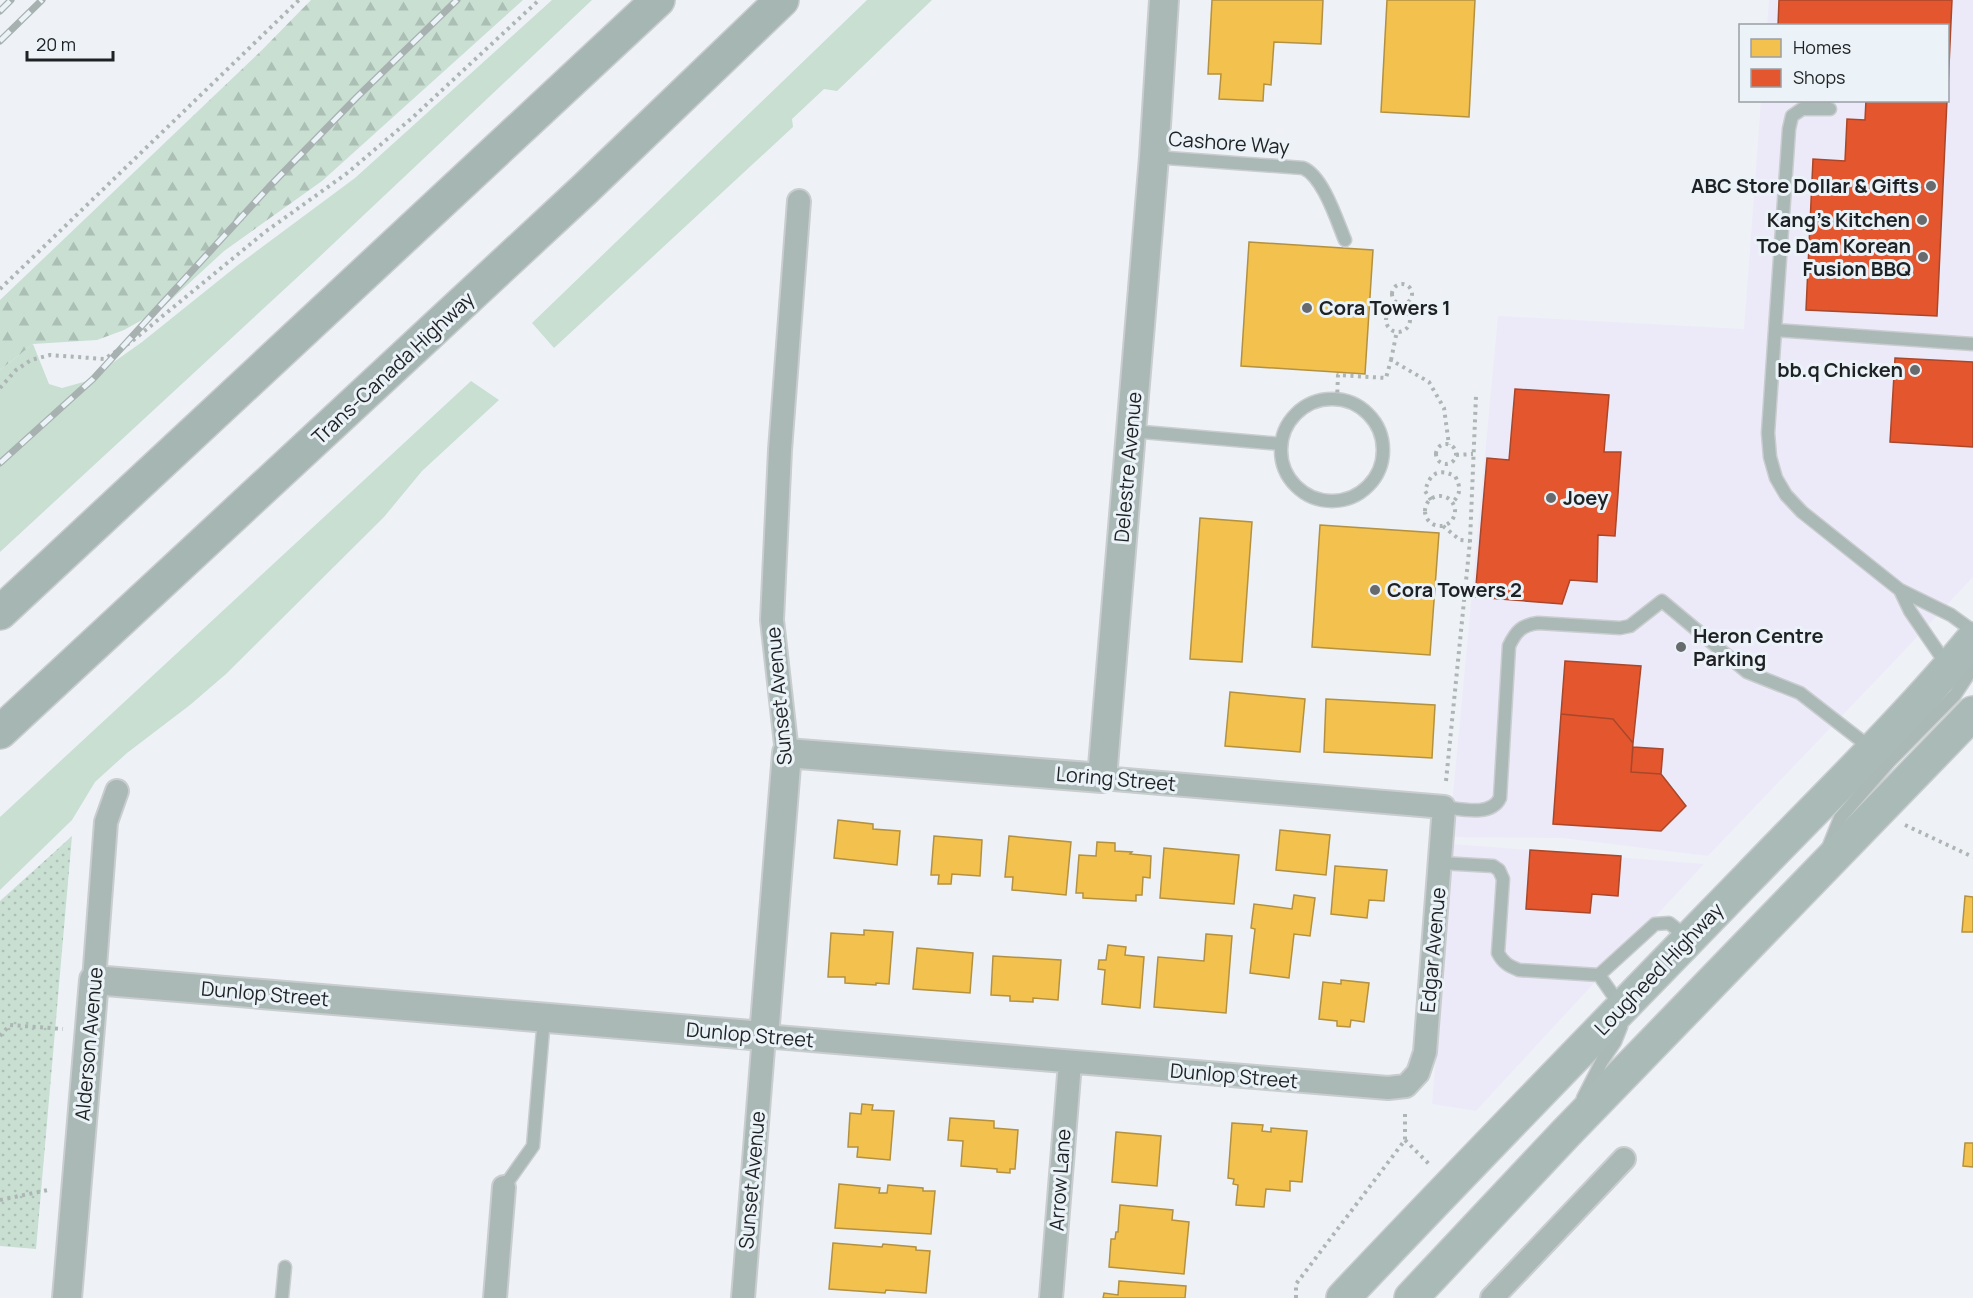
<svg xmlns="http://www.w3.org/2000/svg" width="1973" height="1298" viewBox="0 0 1973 1298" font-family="Manrope,sans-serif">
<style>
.commercial{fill:#eceaf8}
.green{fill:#c8dfd2}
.forest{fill:url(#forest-firs)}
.park{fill:url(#park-dots)}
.homes{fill:#f2c14e;stroke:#b39141;stroke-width:1.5}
.shops{fill:#e4572e;stroke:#a9472b;stroke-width:1.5}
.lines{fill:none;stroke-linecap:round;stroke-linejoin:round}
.service-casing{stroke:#cacdcf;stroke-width:15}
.minor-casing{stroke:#cacdcf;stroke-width:26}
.tertiary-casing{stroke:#cacdcf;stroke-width:32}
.primary-casing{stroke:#cacdcf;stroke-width:36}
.motorway-casing{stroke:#cacdcf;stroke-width:36}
.path{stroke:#adb6b5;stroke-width:4;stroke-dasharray:3 4.5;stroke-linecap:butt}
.service{stroke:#aab9b5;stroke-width:12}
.minor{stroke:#aab9b5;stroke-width:22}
.tertiary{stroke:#aab9b5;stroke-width:28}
.primary{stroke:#a9bab7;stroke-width:33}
.motorway{stroke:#a6b6b3;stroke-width:33}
.rail-casing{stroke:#a7b1b0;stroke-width:7}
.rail{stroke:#ebf3f9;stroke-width:4.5;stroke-dasharray:14;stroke-linecap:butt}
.poi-dot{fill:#676b6e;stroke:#ebf3f9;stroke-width:2}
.labels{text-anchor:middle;stroke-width:6;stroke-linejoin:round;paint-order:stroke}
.street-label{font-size:20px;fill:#1f2224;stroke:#ebf3f9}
.poi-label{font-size:20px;font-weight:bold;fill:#1f2224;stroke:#ebf3f9;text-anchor:end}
</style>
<defs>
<pattern id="forest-firs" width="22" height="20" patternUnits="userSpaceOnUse" patternTransform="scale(1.5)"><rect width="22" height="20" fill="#c8dfd2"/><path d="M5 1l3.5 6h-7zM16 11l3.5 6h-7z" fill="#abbfb4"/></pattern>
<pattern id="park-dots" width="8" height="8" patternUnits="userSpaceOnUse" patternTransform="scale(1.5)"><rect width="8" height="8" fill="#c8dfd2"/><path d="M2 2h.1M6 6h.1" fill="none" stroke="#abbfb4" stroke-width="1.8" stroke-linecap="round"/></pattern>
</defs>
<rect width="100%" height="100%" fill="#eef2f6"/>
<path class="commercial" d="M1769 0H1973V577L1904 651 1708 856 1562 838 1449 837 1498 316 1744 329 1761 101 1948 100V26L1767 25Z
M1453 844 1704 864 1476 1111 1432 1104Z"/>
<path class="green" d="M552 0H592L315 261 0 552V370L33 344 49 384 62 388 87 381 142 342 238 265 355 178Z
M867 0H932L837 91 824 89 792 119 793 127 554 348 532 323Z
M471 381 499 400 422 471 384 517 226 674 190 705 127 753 95 782 72 820 0 890V817Z"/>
<path class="forest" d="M311 0H523L322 181 224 251 160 310 124 330 97 340 33 344 0 370V300L262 50Z"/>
<path class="park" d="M72 836 36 1249 0 1246V901Z"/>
<path class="homes" d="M1212 0H1323L1321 44 1274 42 1271 85 1264 84 1263 101 1219 99 1221 74H1208Z
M1387 0H1475L1469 117 1381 112Z
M1249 242 1373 250 1365 374 1241 366Z
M1200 518 1252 522 1242 662 1190 659Z
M1320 525 1439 533 1430 655 1312 647Z
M1230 692 1305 699 1300 752 1225 746Z
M1326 699 1435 705 1432 758 1324 752Z
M838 820 873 824V829L900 831 897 865 834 858Z
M1280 830 1330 835 1326 875 1276 870Z
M934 836 982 840 980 876 952 874 951 884H938L939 875H931Z
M1009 836 1071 842 1066 895 1012 890 1013 877H1005Z
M1097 842 1115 843V851L1132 852 1130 854 1151 856 1150 878 1143 877 1142 895H1136V901L1083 898V893H1076L1079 855 1096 856Z
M1164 848 1239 855 1234 904 1160 898Z
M1335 866 1387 870 1384 901 1369 900 1367 918 1331 914Z
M1294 895 1315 898 1310 936 1294 934 1289 978 1250 973 1255 929 1251 928 1254 904 1292 909Z
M1965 896 1973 897V932H1962Z
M864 930 893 932 889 984 876 983V985L845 983V977H828L831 933 864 935Z
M1206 934 1232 936 1226 1013 1154 1007 1158 957 1204 961Z
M1108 945 1126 947 1125 955 1144 957 1140 1008 1102 1004 1105 970 1098 969 1099 960H1106Z
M917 948 973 953 970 993 913 989Z
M993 956 1061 960 1058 1000 1033 998V1002L1010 1001V996L991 995Z
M1341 980 1369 983 1364 1022 1351 1020 1350 1027 1337 1026V1021L1319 1019 1323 982 1341 984Z
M862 1104 873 1105 872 1110 894 1111 890 1160 857 1157 858 1147H848L850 1113 861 1114Z
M950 1118 994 1121V1128L1018 1130 1015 1169H1010V1173L997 1172V1169L961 1166 963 1141 948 1140Z
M1232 1123 1263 1125 1262 1131 1271 1132V1128L1307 1131 1302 1182 1290 1181V1191L1266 1189 1264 1207 1236 1205 1238 1185 1233 1184 1234 1179 1228 1178Z
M1116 1132 1161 1136 1157 1186 1112 1182Z
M1965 1143H1973V1167L1963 1166Z
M839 1184 880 1188 879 1193H887L888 1185 923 1188V1191H935L931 1234 835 1228Z
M1120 1205 1173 1210 1172 1220 1189 1222 1184 1274 1109 1267 1111 1239H1115L1116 1232H1118Z
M833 1243 882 1247 883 1244 916 1247V1250L930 1251 926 1293 886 1290 885 1293 829 1289Z
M1119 1281 1186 1286 1185 1298H1103L1104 1293 1118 1295Z"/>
<path class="shops" d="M1779 0H1952L1948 88V26H1778Z
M1866 100H1947L1937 316 1806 310 1813 159 1845 161 1847 119 1865 120Z
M1895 358 1973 362V447L1890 442Z
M1515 389 1609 395 1604 452H1621L1615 536 1598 535 1597 582 1570 580 1562 604 1475 597 1487 458 1509 460Z
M1565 661 1641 666 1633 743 1613 719 1561 714Z
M1561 714 1613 719 1633 743 1631 772 1661 774 1686 806 1661 831 1553 824Z
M1633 747 1663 749 1661 774 1631 772Z
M1530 850 1621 856 1618 896 1592 894 1590 913 1526 909Z"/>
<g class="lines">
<g class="service-casing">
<path id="service" d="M1154 157 1303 168C1323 176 1337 221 1345 240
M1775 330 1789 129 1792 116 1802 109H1830
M1973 344 1775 330 1768 433 1770 457 1776 478 1786 495 1802 512 1900 590 1951 615 1973 631
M1281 450a51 51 0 1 1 102 0a51 51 0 1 1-102 0Z
M1131 431 1281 444
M1900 590 1910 611 1947 665
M1444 807C1461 809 1491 817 1500 798L1509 646C1516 631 1522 625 1538 623L1620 628 1630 626 1662 601 1747 672 1800 693 1872 749
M1828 848 1840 818 1889 762 1955 695 1972 669 1973 664
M1440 863 1493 866 1499 870 1503 879 1498 953C1503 963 1509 966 1519 970L1599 975 1622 1008 1621 1027 1615 1042 1602 1061 1583 1098
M1599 975 1655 924 1669 923 1688 938
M504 1187 533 1146 544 1018
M282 1298 285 1267"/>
</g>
<g class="minor-casing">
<path id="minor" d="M787 753 772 620 780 450 799 201
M94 980 106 822 117 791
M495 1298 504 1187
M743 1298 764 1036 1388 1088 1406 1086 1418 1073 1425 1052 1444 807 1102 778
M1051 1298 1070 1063
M1492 1298 1624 1159"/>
</g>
<g class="tertiary-casing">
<path id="tertiary" d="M67 1298 94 980 764 1036 787 753 1102 778 1154 157 1164 0"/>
</g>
<g class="primary-casing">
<path id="primary" d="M1343 1298C1477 1156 1614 1016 1750 876 1825 798 1904 722 1973 639
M1411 1298 1566 1133 1973 713"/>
</g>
<g class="motorway-casing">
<path id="motorway" d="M0 613 658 0
M0 732 585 189 782 0"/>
</g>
<path class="path" d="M1392 294a10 10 0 1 1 20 0a10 10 0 1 1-20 0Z
M0 289 299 0
M1386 320a12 12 0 1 1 24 0a12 12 0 1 1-24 0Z
M1391 360 1397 331
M0 388 16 370 31 360 50 355 104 359 131 342 265 232 346 174 412 118 539 0
M1337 400 1338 375 1386 378 1391 360 1429 382 1444 408 1449 445
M1436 454a10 10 0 1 1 20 0a10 10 0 1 1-20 0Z
M1456 455 1473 454
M1425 511a15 15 0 1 1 30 0a15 15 0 1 1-30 0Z
M1431 500 1425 491C1430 473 1438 468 1455 476 1461 487 1461 494 1452 503
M1443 526 1460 540 1470 541
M1446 781 1470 541 1476 396
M1905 825 1973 857
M0 1036 10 1025 63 1029
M1405 1140 1430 1165
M0 1200 48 1190
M1296 1298V1284L1405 1140V1111"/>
<use href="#service" class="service"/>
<use href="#minor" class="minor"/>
<use href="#tertiary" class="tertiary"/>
<use href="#primary" class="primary"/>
<use href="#motorway" class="motorway"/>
<g class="rail-casing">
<path id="rail" d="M0 11 11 0
M0 41 42 0
M0 463 93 379 269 187 357 97 457 0"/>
</g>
<use href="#rail" class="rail"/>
</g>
<g class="poi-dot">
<circle cx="1931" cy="186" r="6"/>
<circle cx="1922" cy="220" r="6"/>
<circle cx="1923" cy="257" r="6"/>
<circle cx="1307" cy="308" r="6"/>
<circle cx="1915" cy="370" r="6"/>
<circle cx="1551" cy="498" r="6"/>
<circle cx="1375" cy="590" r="6"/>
<circle cx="1681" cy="647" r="6"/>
</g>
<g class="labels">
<g class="street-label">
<text transform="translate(1229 143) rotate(4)" y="7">Cashore Way</text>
<text transform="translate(393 368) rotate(-43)" y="7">Trans-Canada Highway</text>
<text transform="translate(1128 467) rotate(-85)" y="7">Delestre Avenue</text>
<text transform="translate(779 696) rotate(-95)" y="7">Sunset Avenue</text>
<text transform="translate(1116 779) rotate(5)" y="7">Loring Street</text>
<text transform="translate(1433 950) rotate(-85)" y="7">Edgar Avenue</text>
<text transform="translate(1659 969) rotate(-46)" y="7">Lougheed Highway</text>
<text transform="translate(265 994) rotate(5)" y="7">Dunlop Street</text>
<text transform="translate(750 1035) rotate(5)" y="7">Dunlop Street</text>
<text transform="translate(89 1044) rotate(-85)" y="7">Alderson Avenue</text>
<text transform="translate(1234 1076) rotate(5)" y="7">Dunlop Street</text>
<text transform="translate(752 1180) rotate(-85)" y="7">Sunset Avenue</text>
<text transform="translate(1060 1180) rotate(-86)" y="7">Arrow Lane</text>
</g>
<g class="poi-label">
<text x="1919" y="193">ABC Store Dollar &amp; Gifts</text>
<text x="1910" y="227">Kang's Kitchen</text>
<text x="1911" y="253">Toe Dam Korean<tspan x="1911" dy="23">Fusion BBQ</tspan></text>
<text x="1319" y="315" text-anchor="start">Cora Towers 1</text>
<text x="1903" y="377">bb.q Chicken</text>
<text x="1563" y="505" text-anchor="start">Joey</text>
<text x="1387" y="597" text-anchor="start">Cora Towers 2</text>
<text x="1693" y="643" text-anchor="start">Heron Centre<tspan x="1693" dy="23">Parking</tspan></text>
</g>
</g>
<rect x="1739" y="24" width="210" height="78" fill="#ebf3f9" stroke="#999fa4" stroke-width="1.5"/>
<rect x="1751" y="39" width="30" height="18" fill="#f2c14e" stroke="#999fa4" stroke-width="1.5"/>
<text x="1793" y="54" font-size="18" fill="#1f2224">Homes</text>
<rect x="1751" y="69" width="30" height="18" fill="#e4572e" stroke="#999fa4" stroke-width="1.5"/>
<text x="1793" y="84" font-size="18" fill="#1f2224">Shops</text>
<path d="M27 51v9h86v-9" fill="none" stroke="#1f2224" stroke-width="3"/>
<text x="36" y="51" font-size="18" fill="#1f2224" stroke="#ebf3f9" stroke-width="4.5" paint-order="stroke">20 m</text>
</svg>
